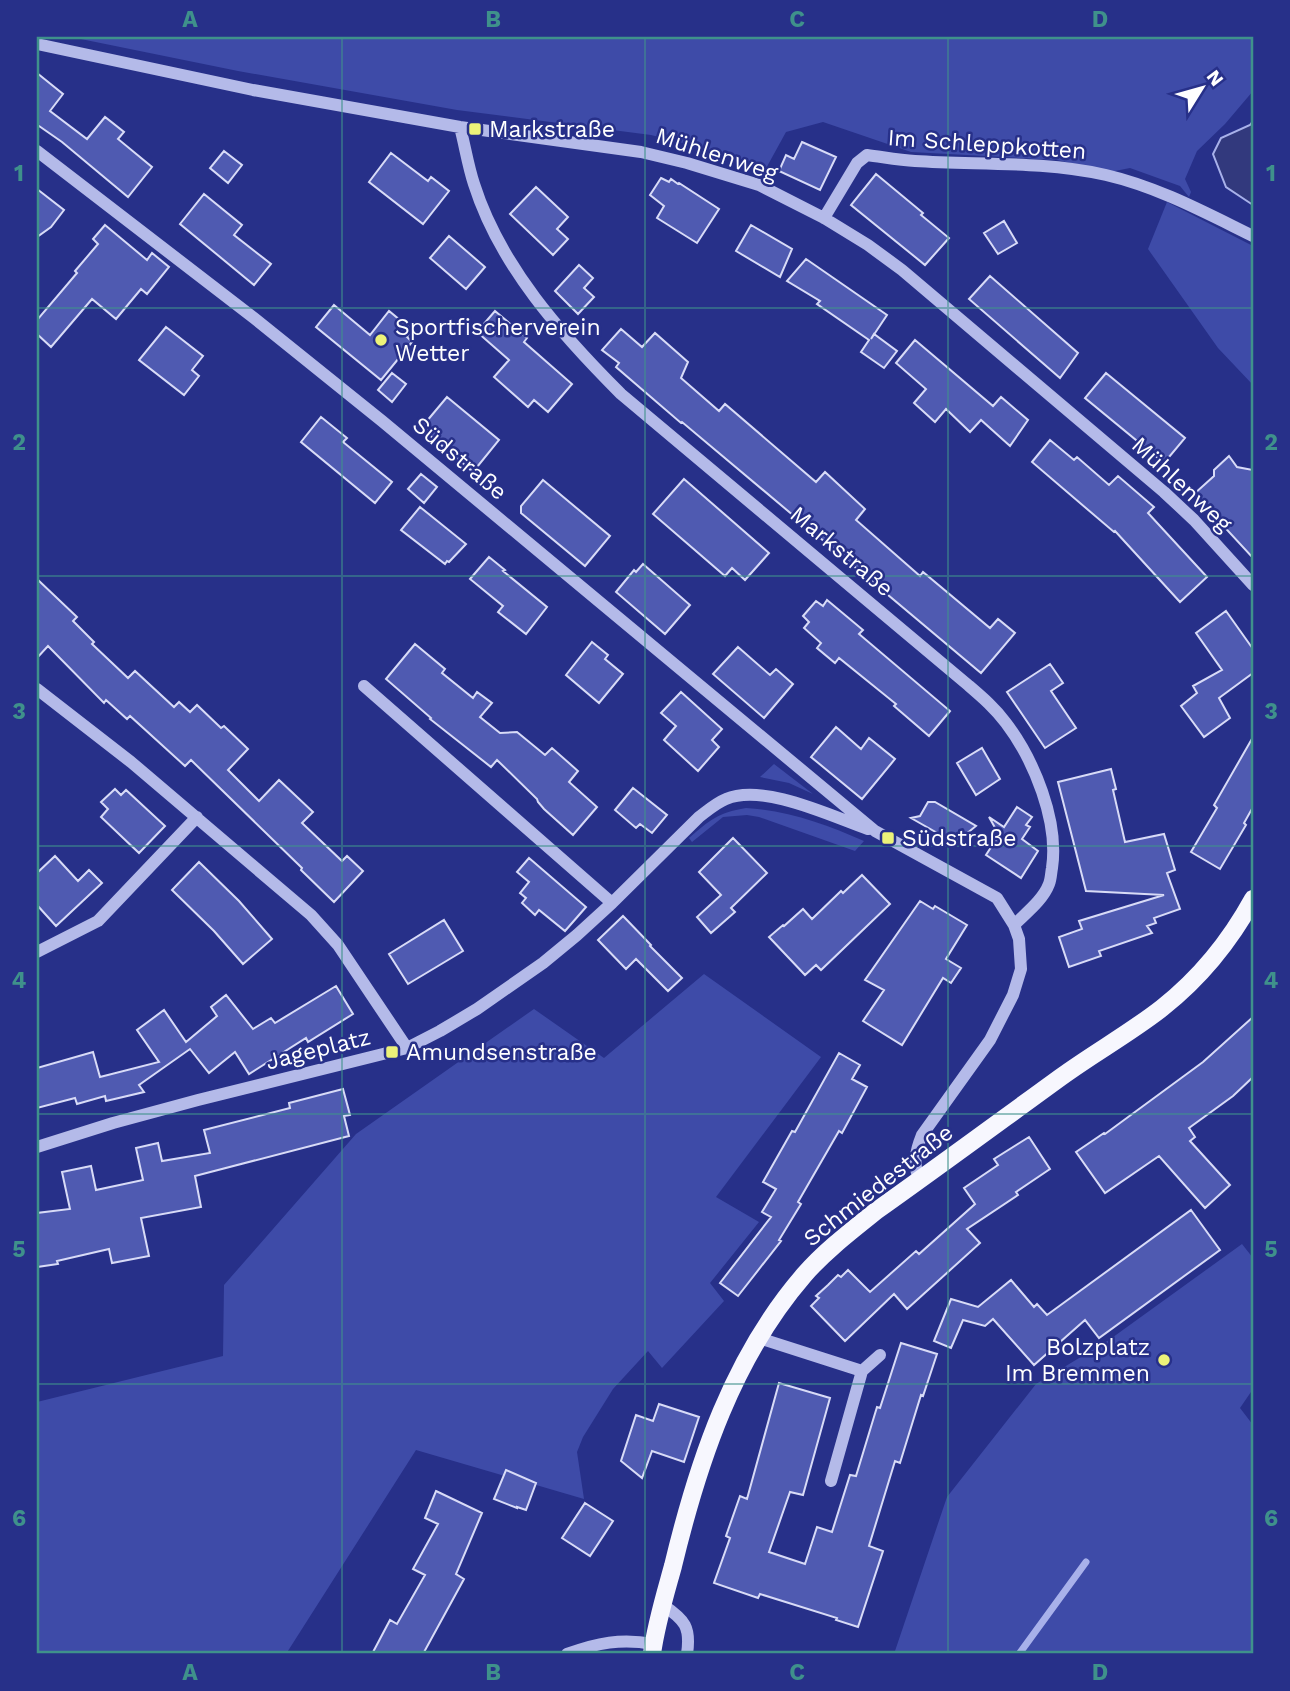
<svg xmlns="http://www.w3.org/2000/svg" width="1290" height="1691" viewBox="0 0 1290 1691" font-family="'Work Sans',sans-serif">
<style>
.green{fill:#3e4ba8}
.water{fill:#32397d;stroke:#a8b1ea;stroke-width:2}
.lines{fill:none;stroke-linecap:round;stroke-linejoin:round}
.stream{stroke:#a8b1ea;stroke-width:7}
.building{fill:#4f5ab1;stroke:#d8dbf7;stroke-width:2}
.minor{stroke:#b4bae9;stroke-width:12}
.major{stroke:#f7f7fe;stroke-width:18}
.grid{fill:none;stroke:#3f918b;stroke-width:2;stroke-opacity:0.55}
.poi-dot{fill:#ecf279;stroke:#273089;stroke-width:2.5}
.labels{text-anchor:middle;stroke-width:5;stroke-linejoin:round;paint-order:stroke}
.poi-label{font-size:23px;fill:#fff;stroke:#273089;text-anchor:start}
.street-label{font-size:23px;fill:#fff;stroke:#273089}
.neatline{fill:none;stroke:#3f918b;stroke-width:2.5}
.grid-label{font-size:23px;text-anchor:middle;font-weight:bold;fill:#3f918b}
</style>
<rect width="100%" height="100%" fill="#273089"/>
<path class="green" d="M71 37H1253V91L1225 124 1197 151 1185 179 1191 192 1189 197 1180 186 1130 168 1110 172 1057 160 911 152 823 122 786 132 764 172 702 148 651 135 457 110 238 71Z
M1167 202 1253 246V385L1218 348 1148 249Z
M774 764 813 794 789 783 760 777Z
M746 808C787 810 826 824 864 841L855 851 759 817 747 815 723 817 692 842 689 838C710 820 717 813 746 808Z
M704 974 821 1057 716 1197 759 1222 710 1283 724 1301 662 1368 648 1351 613 1389 583 1437 577 1452 584 1499 416 1450 286 1654H37V1402L223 1356 224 1285 356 1134 534 1009 604 1058Z
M1242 1244 1253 1258V1389L1240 1408 1253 1425V1654H894L947 1497 1036 1384 1109 1340Z"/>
<path class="water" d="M1253 121V205L1226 187 1213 154 1221 138 1250 125Z"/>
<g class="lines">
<path class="stream" d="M1019 1654 1086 1562"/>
</g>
<path class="building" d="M37 73 63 94 50 111 87 139 105 117 124 132 118 139 152 167 128 197 62 142 39 126 37 128Z
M802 142 836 157 820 190 779 171 786 155 794 159Z
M224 151 242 165 228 183 210 168Z
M391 153 428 181 431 177 449 191 423 224 369 182Z
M876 174 923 213 921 215 949 238 925 265 851 205Z
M661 178 669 182 671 179 678 184 679 183 719 209 697 243 657 218 664 206 650 195Z
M536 187 568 217 557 229 568 239 553 255 510 214Z
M37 189 64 210 51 227 37 237Z
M204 194 242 225 234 235 271 264 254 285 180 224Z
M1004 221 1017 243 998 254 984 233Z
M105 225 147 260 152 253 169 267 147 294 141 289 116 319 92 299 51 347 37 334V320L77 273 75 271 98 244 93 239Z
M751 225 792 249 780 277 736 251Z
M449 236 485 267 466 289 430 258Z
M806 259 887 315 871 339 874 334 897 351 884 368 861 352 869 340 817 304 820 301 787 281Z
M579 265 593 278 584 288 594 297 578 314 555 291Z
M990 276 1078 353 1060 378 969 299Z
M334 305 370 335 389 311 412 330 407 337 412 342 381 380 316 327Z
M495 311 527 338 524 342 572 384 548 412 534 400 528 407 494 377 509 360 477 332Z
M166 327 203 356 192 370 199 376 184 395 139 360Z
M621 329 642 347 655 333 688 362 681 378 719 411 725 404 816 482 825 472 865 509 856 520 920 576 923 572 990 628 998 619 1015 633 981 673 682 422 681 423 616 367 619 363 602 350Z
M915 340 993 406 1001 397 1028 420 1010 446 981 420 970 432 946 409 935 422 914 403 926 389 896 363Z
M392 373 406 384 392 402 378 390Z
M1106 373 1185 438 1164 463 1085 398Z
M447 397 499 440 473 472 421 428Z
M321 417 347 438 343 442 392 482 375 503 301 442Z
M1050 440 1074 460 1077 457 1109 485 1118 476 1154 507 1148 513 1207 577 1180 602 1115 531 1114 532 1032 462Z
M1229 456 1237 467 1253 470V558L1194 494 1214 476V470Z
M421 474 437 487 424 503 408 489Z
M684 479 769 553 745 580 732 568 725 576 653 514Z
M543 480 610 536 585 566 521 513V506Z
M420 507 466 544 449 562 447 561 445 564 401 530Z
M489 557 505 570 503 571 547 607 526 634 498 612 503 606 470 579Z
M643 564 690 605 665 634 616 592 634 570 636 572Z
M37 579 77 617 73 621 94 642 92 644 128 678 135 671 174 707 179 702 190 712 197 705 221 728 224 726 248 749 228 770 259 801 279 780 313 812 302 823 342 861 347 856 363 871 334 902 301 870 302 868 191 760 185 766 130 716 127 719 106 700 104 703 48 646 37 658Z
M827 600 863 630 859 634 950 711 929 736 894 706 896 704 839 658 835 663 817 648 821 643 804 628 809 622 803 616 816 601 823 606Z
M1226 611 1253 649V673L1219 698 1230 718 1204 737 1181 706 1197 693 1193 686 1222 670 1196 633Z
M592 642 608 655 605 659 623 674 599 703 566 675Z
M415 644 445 669 442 673 473 698 477 692 492 703 480 717 500 733 517 732 545 755 552 748 578 771 569 782 597 807 573 835 544 809 538 802 537 799 497 760 491 767 430 719 431 718 386 679Z
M738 647 770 675 776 669 793 684 764 718 713 674Z
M1050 664 1063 683 1051 691 1076 728 1045 748 1007 692Z
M681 692 722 729 712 740 719 747 698 771 664 740 676 726 661 713Z
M836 727 861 749 869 738 895 759 862 799 811 757Z
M1253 737V807L1244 823 1246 825 1220 869 1191 852 1217 808 1214 805Z
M982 748 1000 779 976 795 957 763Z
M1111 769 1116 789 1113 790 1125 842 1164 834 1175 870 1167 873 1180 909 1154 918 1156 923 1147 926 1152 933 1099 951 1101 956 1069 967 1059 937 1082 929 1079 921 1164 895 1086 891 1058 782Z
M633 788 667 815 652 833 640 824 636 828 615 810Z
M115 789 121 795 126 790 165 826 139 853 101 817 108 809 101 802Z
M928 802H935L976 826 955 843 911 818 920 816Z
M1017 807 1032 817 1026 825 1030 827 1022 839 1038 851 1021 878 986 855 997 838 1003 842 989 817 1004 827Z
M733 838 767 873 731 908 735 912 711 933 697 917 721 895 699 872Z
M55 856 78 881 89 870 102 883 56 926 37 905V873Z
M529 858 586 907 565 931 539 910 535 915 522 903 526 898 520 893 529 882 517 872Z
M199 862 239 901 272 939 243 964 214 931 172 890Z
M862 875 890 904 821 970 816 965 805 975 769 937 783 925 784 926 803 909 812 919 841 891 843 893Z
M920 901 933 909 935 906 967 925 946 959 961 968 951 983 943 978 902 1045 863 1021 884 990 865 980Z
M623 916 651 945 650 946 682 978 668 991 636 959 626 969 598 940Z
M444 920 463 951 408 984 389 954Z
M336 986 353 1014 308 1042 306 1038 249 1074 235 1052 209 1073 190 1049 139 1085 144 1092 106 1101 105 1096 77 1104 75 1098 37 1108V1068L93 1052 100 1077 159 1062 137 1030 164 1010 186 1042 217 1016 211 1007 226 995 253 1029 271 1018 275 1023Z
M1253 1017V1077L1233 1096 1189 1128 1195 1137 1190 1141 1230 1185 1205 1208 1159 1156 1105 1193 1076 1152 1104 1133 1105 1134 1203 1062Z
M839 1053 860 1065 852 1079 867 1087 842 1133 839 1131 798 1202 801 1204 779 1240 781 1241 738 1296 720 1283 771 1217 762 1212 776 1189 763 1182 792 1131 795 1132Z
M343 1089 350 1115 344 1116 349 1136 195 1176 201 1207 141 1218 149 1256 112 1263 109 1249 57 1261 58 1264 37 1267V1213L70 1209 62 1172 91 1166 96 1190 143 1180 136 1148 158 1143 162 1161 210 1153 204 1130 290 1108 289 1103Z
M1029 1137 1050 1169 1016 1192 1018 1195 967 1229 980 1243 907 1309 894 1294 845 1341 811 1306 819 1298 816 1296 828 1285 838 1275 841 1277 848 1270 870 1292 916 1251 919 1254 975 1204 964 1188 998 1165 994 1159Z
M1191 1210 1220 1250 1099 1338 1085 1320 1034 1365 993 1319 985 1326 963 1320 951 1348 934 1341 951 1299 978 1307 1011 1280 1034 1307 1037 1304 1047 1315Z
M901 1343 937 1354 923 1396 921 1395 900 1463 895 1461 869 1546 883 1551 858 1627 836 1620 837 1618 760 1594 758 1598 714 1583 730 1538 726 1536 740 1496 747 1499 779 1383 830 1398 803 1495 790 1492 769 1552 805 1564 817 1527 832 1532 850 1475 856 1476 877 1407 880 1408Z
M659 1404 699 1417 684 1462 652 1451 642 1478 621 1461 636 1415 653 1421Z
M506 1470 536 1483 526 1510 517 1507V1508L494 1499Z
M436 1491 482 1513 456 1574 464 1579 423 1654H372L390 1620 397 1624 425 1575 413 1569 438 1524 425 1518Z
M585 1503 613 1521 590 1556 562 1538Z"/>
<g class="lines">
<path class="minor" d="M37 44 253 90 460 127 641 152 687 163 759 185 824 218 868 245 902 270 1164 492 1194 520 1253 585
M460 127C465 146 468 166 474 184 500 266 561 334 621 394L968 685C982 697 995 708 1006 723 1034 760 1059 821 1052 868 1051 873 1051 879 1049 884 1043 900 1026 913 1014 925
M37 151 254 318 382 421 875 831 997 898 1014 925 1019 939 1021 969 1013 995 990 1040 922 1135C916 1150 912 1165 920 1180
M824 218 857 163 867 155C883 157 899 160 915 161 979 165 1043 161 1106 175 1158 187 1206 213 1253 236
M364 686 612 903
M37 689 131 762 311 915 338 945 407 1048
M37 952 98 921 197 817
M37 1147 113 1123 198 1100 407 1048 440 1031 477 1009 543 963 577 935 612 903 699 817C707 811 716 803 726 799 763 783 831 816 868 829
M759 1338 862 1371 831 1481
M862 1371 880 1355
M663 1605C685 1620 691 1627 687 1654
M567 1654C597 1643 621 1638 653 1644"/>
<path class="major" d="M652 1654C656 1624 665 1595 673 1566 698 1462 733 1357 804 1275 825 1251 851 1231 876 1211 938 1167 999 1122 1061 1077 1094 1053 1130 1033 1162 1008 1200 978 1230 941 1253 899"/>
</g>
<path class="grid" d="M342 37V1654M645 37V1654M948 37V1654M37 308H1253M37 576H1253M37 846H1253M37 1114H1253M37 1384H1253"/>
<g class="poi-dot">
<rect x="468" y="122" width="14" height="14" rx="3.5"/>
<circle cx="381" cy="340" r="7"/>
<rect x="881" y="831" width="14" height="14" rx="3.5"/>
<rect x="385" y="1045" width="14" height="14" rx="3.5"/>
<circle cx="1164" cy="1360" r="7"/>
</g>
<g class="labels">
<g class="poi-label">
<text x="489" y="137">Markstraße</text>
<text x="395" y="335">Sportfischerverein<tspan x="395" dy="26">Wetter</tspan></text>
<text x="902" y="846">Südstraße</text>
<text x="406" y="1060">Amundsenstraße</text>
<text x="1150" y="1355" text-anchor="end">Bolzplatz<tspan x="1150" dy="26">Im Bremmen</tspan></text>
</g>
<g class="street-label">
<text transform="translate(987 144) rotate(4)" y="8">Im Schleppkotten</text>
<text transform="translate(717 154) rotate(18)" y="8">Mühlenweg</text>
<text transform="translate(460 458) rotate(40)" y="8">Südstraße</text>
<text transform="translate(1182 484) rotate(43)" y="8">Mühlenweg</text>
<text transform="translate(842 551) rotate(40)" y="8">Markstraße</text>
<text transform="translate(318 1049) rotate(-14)" y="8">Jageplatz</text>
<text transform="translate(878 1185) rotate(-38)" y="8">Schmiedestraße</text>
</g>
</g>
<rect width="1290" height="1691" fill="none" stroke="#273089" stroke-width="77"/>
<g transform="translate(1202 88) rotate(53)" stroke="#273089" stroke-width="5" paint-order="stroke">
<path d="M0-5L12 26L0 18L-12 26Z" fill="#ffffff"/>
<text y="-10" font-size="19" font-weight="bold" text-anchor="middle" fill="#ffffff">N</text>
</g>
<rect x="38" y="38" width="1214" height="1614" class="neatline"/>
<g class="grid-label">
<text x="190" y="27">A</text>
<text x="493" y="27">B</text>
<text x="797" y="27">C</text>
<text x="1100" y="27">D</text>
<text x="19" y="181">1</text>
<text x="1271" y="181">1</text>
<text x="19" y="450">2</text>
<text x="1271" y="450">2</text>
<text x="19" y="719">3</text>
<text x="1271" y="719">3</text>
<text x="19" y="988">4</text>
<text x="1271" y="988">4</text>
<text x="19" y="1257">5</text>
<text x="1271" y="1257">5</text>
<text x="19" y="1526">6</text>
<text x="1271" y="1526">6</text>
<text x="190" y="1680">A</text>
<text x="493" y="1680">B</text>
<text x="797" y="1680">C</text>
<text x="1100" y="1680">D</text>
</g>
</svg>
